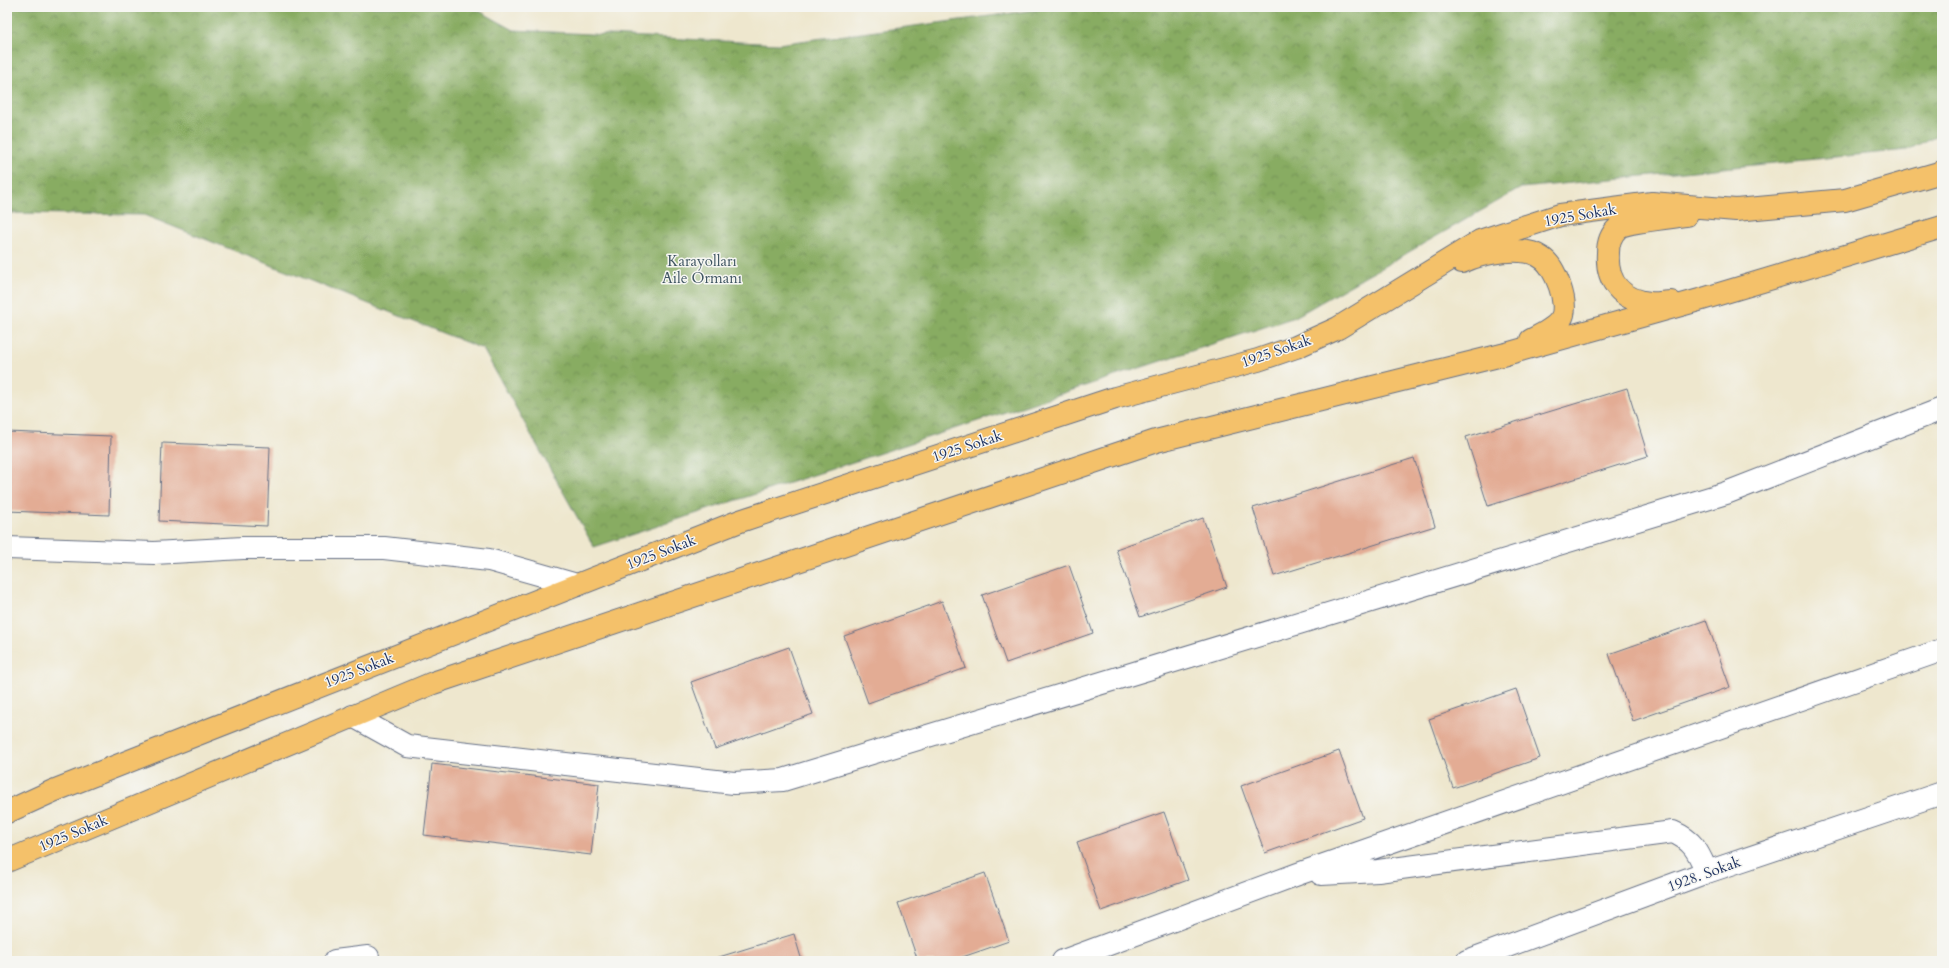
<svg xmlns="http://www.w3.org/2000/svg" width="1949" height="968" viewBox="0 0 1949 968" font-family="Cardo,serif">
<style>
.forest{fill:url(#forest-crowns);stroke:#526e60}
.building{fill:#e3ac94}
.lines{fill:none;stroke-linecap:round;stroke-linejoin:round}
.minor-casing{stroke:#656f85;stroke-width:24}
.major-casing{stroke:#656f85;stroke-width:24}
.minor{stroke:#fff;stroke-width:22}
.major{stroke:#f4c16a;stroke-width:22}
.labels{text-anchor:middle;stroke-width:3;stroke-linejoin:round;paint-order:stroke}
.street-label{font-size:15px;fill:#1b2f5e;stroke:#f6f6f2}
.park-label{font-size:15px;fill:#3f5562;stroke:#f6f6f2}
</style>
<defs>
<pattern id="forest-crowns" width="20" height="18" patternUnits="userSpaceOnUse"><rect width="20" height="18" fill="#88ac62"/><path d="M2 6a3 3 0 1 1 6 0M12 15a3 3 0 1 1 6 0" fill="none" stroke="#6e8c54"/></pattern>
</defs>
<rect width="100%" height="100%" fill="#f6f6f2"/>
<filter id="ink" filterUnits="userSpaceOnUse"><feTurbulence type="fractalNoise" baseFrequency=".025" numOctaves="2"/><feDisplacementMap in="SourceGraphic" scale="8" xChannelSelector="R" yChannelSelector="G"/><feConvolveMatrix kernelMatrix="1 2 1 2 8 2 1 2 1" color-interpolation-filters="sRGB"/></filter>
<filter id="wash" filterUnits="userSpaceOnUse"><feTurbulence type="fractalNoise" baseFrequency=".012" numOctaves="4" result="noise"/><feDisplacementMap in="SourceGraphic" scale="16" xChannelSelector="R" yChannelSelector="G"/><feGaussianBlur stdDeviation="0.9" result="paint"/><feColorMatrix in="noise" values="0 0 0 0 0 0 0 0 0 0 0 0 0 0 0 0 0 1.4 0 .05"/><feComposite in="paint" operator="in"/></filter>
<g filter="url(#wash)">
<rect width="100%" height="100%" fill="#eee7ce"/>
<path class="forest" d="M7 7H472L514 30 778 44 1058 7H1942V133L1907 150 1521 188 1295 317 594 547 483 349 144 215 7 213Z"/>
<g id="blocks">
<path class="building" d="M1627 388 1648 456 1488 506 1466 437Z
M7 432 111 436 109 515 7 511Z
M162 443 270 447 267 526 159 521Z
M1414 458 1435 526 1274 576 1253 508Z
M1203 518 1227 587 1140 617 1116 549Z
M1069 565 1093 633 1006 663 982 595Z
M942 601 966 668 868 703 844 636Z
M1706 620 1730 687 1633 721 1609 654Z
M789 647 813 714 715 749 691 682Z
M1516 689 1540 758 1453 788 1429 719Z
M1339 751 1363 818 1265 853 1241 786Z
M432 764 599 784 591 855 424 835Z
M1164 812 1188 880 1101 911 1077 842Z
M985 873 1009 941 951 961H918L898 903Z
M794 934 802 961H706Z"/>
</g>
</g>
<g filter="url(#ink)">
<use href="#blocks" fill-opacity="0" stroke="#656f85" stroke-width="1"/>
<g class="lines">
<g class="minor-casing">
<path id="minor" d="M7 548 154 553 243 548H384L489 560 577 585
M353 716 407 746 734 783 783 780 1726 493 1942 409
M1321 874 1378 871 1673 832C1694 841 1698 852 1707 872
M335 961 368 957
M1063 961 1298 874 1942 650
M1467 961 1707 872 1942 793"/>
</g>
<g class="major-casing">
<path id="major" d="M1462 262C1482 253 1523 244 1542 258 1555 266 1570 305 1561 319 1555 329 1541 335 1531 340
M1671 302C1664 302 1656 304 1650 303 1621 300 1606 281 1608 253 1608 243 1610 235 1618 228 1625 222 1674 217 1687 215
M7 812 53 791 740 521 1115 398 1258 360 1296 347 1338 328 1480 241 1560 215 1652 203 1736 210 1845 200 1942 172
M7 861 433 683 1156 441 1506 354 1699 300 1942 227"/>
</g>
<use href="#minor" class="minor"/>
<use href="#major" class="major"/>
</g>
</g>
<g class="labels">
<g class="street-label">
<text transform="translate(1580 215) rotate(-10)" y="5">1925 Sokak</text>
<text transform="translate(1276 351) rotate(-19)" y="5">1925 Sokak</text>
<text transform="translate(967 446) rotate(-18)" y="5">1925 Sokak</text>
<text transform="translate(661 552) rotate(-21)" y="5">1925 Sokak</text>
<text transform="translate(359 670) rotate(-21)" y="5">1925 Sokak</text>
<text transform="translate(73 833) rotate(-23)" y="5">1925 Sokak</text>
<text transform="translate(1704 874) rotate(-20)" y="5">1928. Sokak</text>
</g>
<g class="park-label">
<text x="702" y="266">Karayolları<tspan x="702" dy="17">Aile Ormanı</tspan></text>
</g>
</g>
<rect width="1949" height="968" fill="none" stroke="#f6f6f2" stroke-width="24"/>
</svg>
